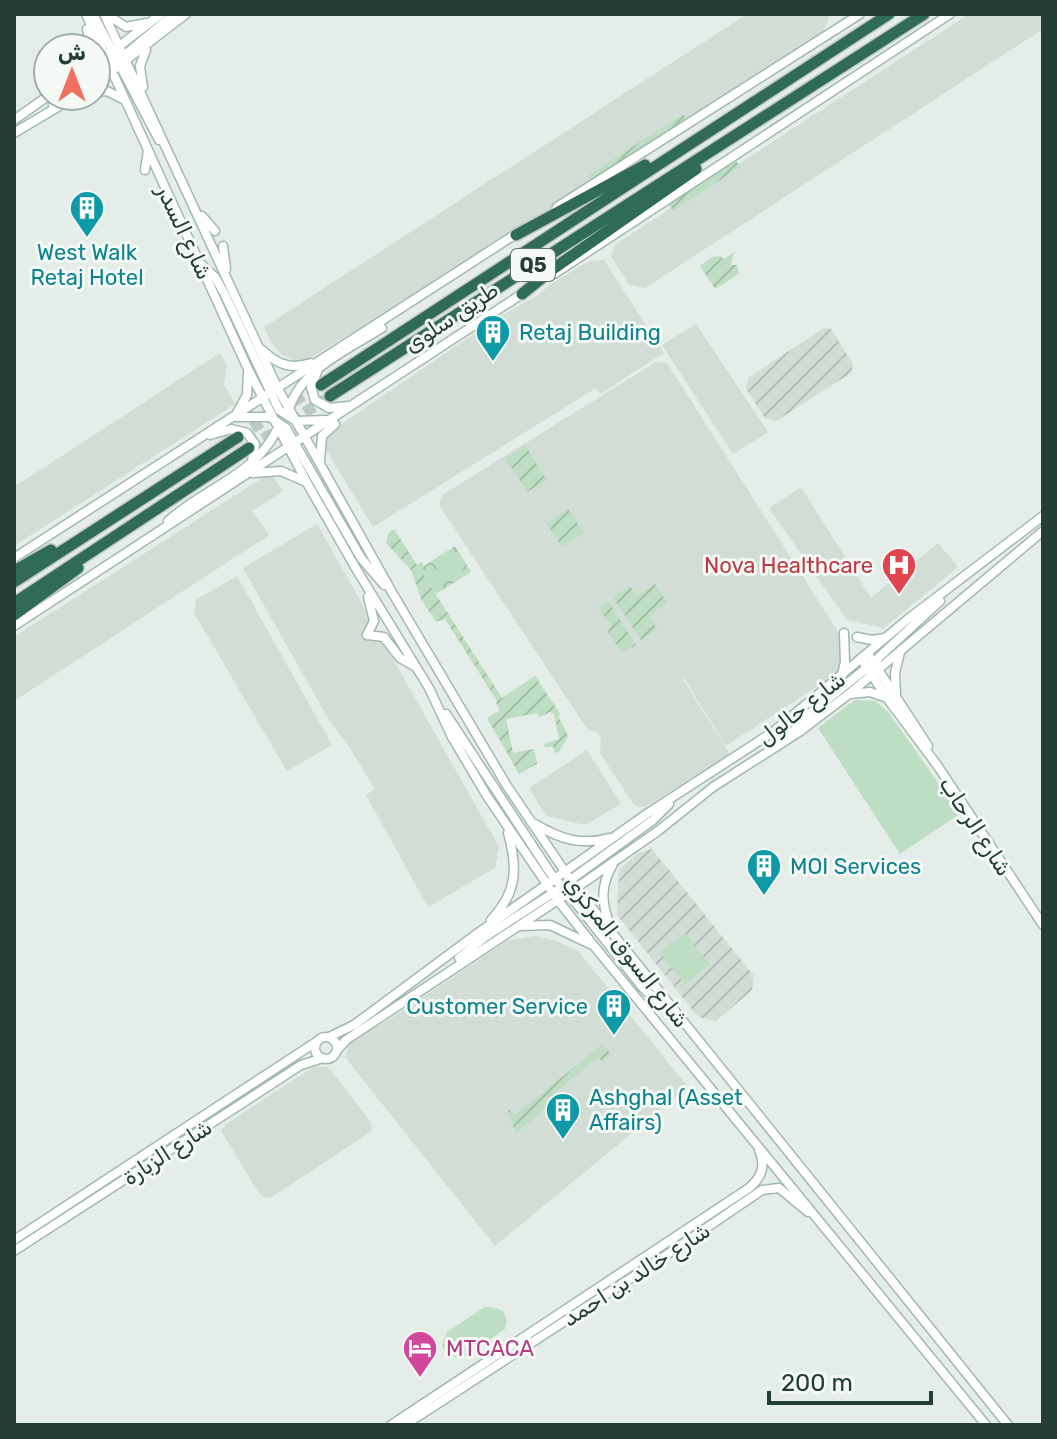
<svg xmlns="http://www.w3.org/2000/svg" width="1057" height="1439" viewBox="0 0 1057 1439" font-family="Rubik,Cairo,sans-serif">
<style>
.built{fill:#d2ddd6}
.industrial{fill:url(#industrial-furrows)}
.forest{fill:url(#forest-crowns)}
.garden{fill:url(#garden-furrows)}
.pitch{fill:#bddec2}
.lines{fill:none;stroke-linecap:round;stroke-linejoin:round}
.highway-tunnel{stroke:#bdcac4;stroke-width:11;stroke-dasharray:11 5.5;stroke-linecap:butt}
.secondary-casing{stroke:#a2b9ae;stroke-width:11}
.highway-casing{stroke:#c1c9c6;stroke-width:14}
.secondary{stroke:#fff;stroke-width:8}
.highway{stroke:#2f6b57;stroke-width:11}
.labels{text-anchor:middle;stroke-width:6;stroke-linejoin:round;paint-order:stroke}
.shield{fill:#f4f9f6;stroke:#62776e;stroke-width:2}
.shield-label{font-size:20px;font-weight:bold;fill:#233f34}
.street-label{font-size:22px;fill:#233f34;stroke:#f4f9f6}
.culture-label{font-size:22px;fill:#0d838f;stroke:#f4f9f6;text-anchor:start}
.health-label{font-size:22px;fill:#be3a42;stroke:#f4f9f6;text-anchor:end}
.hotel-label{font-size:22px;fill:#b23c85;stroke:#f4f9f6;text-anchor:start}
</style>
<defs>
<pattern id="industrial-furrows" width="10" height="10" patternUnits="userSpaceOnUse" patternTransform="scale(2)"><rect width="10" height="10" fill="#d2ddd6"/><path d="M-1 1l2-2M0 10L10 0M9 11l2-2" fill="none" stroke="#b4bfb8"/></pattern>
<pattern id="forest-crowns" width="20" height="18" patternUnits="userSpaceOnUse" patternTransform="scale(2)"><rect width="20" height="18" fill="#bddec2"/><path d="M2 6a3 3 0 1 1 6 0M12 15a3 3 0 1 1 6 0" fill="none" stroke="#a2c0a7"/></pattern>
<pattern id="garden-furrows" width="10" height="10" patternUnits="userSpaceOnUse" patternTransform="scale(2)"><rect width="10" height="10" fill="#bddec2"/><path d="M-1 1l2-2M0 10L10 0M9 11l2-2" fill="none" stroke="#a2c0a7"/></pattern>
</defs>
<rect width="100%" height="100%" fill="#e4ede8"/>
<path class="built" d="M747 14H827L829 18 821 36 437 282 307 360 297 361 282 355 271 342 264 327Z
M969 14H1043V29L645 288 629 285 611 256 616 244Z
M604 260 664 353 600 394 596 388 373 527 324 446 327 434 494 320 538 295 551 284 589 261Z
M696 324 768 432 733 454 662 345Z
M220 353 227 366 224 385 235 404 14 546V487Z
M656 362 667 363 840 635V671L726 746 683 677 665 688 682 678 730 754 647 806 640 807 634 805 600 753 601 737 597 732 588 730 439 505 442 495Z
M270 473 283 491 252 511 269 535 14 701V637Z
M801 487 871 598 938 543 958 567 884 628 847 620 769 508Z
M317 524 499 847 495 868 428 907 366 795 375 789 346 742 330 722 243 568Z
M237 576 332 745 287 771 194 613 196 600Z
M587 750 621 804 585 825 546 816 529 788Z
M535 936 557 941 579 952 688 1087 495 1246 345 1057 350 1041 390 1019 507 941Z
M315 1066 328 1067 371 1122 372 1131 270 1198 261 1196 221 1131 226 1124Z"/>
<path class="industrial" d="M824 328 831 329 853 364 851 373 776 421 765 418 746 389 748 378Z
M652 849 754 976 752 990 716 1021 698 1017 617 915 619 870 638 853Z"/>
<path class="forest" d="M455 546 471 572 436 594 416 565 422 562 424 566Z"/>
<path class="garden" d="M683 114 688 121 592 179 589 175Z
M735 159 740 167 673 211 669 205Z
M734 252 731 265H737L739 274 715 289 700 266 712 257 720 256 724 259Z
M525 445 547 480 527 492 505 458Z
M568 509 584 533 562 547 546 523Z
M394 529 502 698 535 676 561 715 558 716 568 736 559 752 555 753 553 746 545 748 544 744 559 739 554 714 550 712 539 717 537 713 506 719 513 753 534 749 537 764 519 774 487 718 500 710 496 703 497 701 445 619 436 622 421 599 411 570 386 543 388 534Z
M655 584 667 603 649 615 657 629 641 640 613 597 630 586 636 596Z
M608 601 636 645 622 653 608 632 610 625 598 607Z
M603 1044 611 1054 602 1061 598 1057 546 1100 550 1105 516 1133 507 1109 516 1114Z"/>
<path class="pitch" d="M855 700 875 701 889 713 960 814 900 854 818 728Z
M685 933 710 964 685 984 660 953Z
M485 1307C499 1306 511 1313 505 1329L463 1358 448 1356 442 1345 447 1332Z"/>
<g class="lines">
<path class="highway-tunnel" d="M238 437 320 385
M249 448 326 399"/>
<g class="secondary-casing">
<path id="secondary" d="M86 14 248 369 307 483 355 567 429 688 452 737 487 796 557 899 594 946 986 1425
M93 14 115 56
M104 14 278 389 393 594 507 786 576 888 1008 1425
M106 14 126 27 147 23
M87 29 92 48
M106 57 111 55 116 58 159 140
M121 58 174 14
M96 64 161 14
M96 75 112 64
M96 83 186 14
M143 87 140 66 146 50
M96 92 107 91 125 100
M53 105 66 96
M14 120 48 96
M14 133 76 96
M145 170 148 150
M557 207 860 14
M202 216 215 231
M223 246 226 269
M201 264 215 277 224 293 279 410 296 421 326 420
M554 274 950 14
M262 350C277 364 290 370 311 363
M317 372 311 387 315 400 329 408 348 406
M289 409C301 369 349 349 382 328
M237 413 247 395 248 373
M237 417H270L286 428 361 558 384 585
M210 435 231 429 247 433 255 444 252 461
M320 461 322 436 335 424
M253 473 281 471 304 481
M168 521C205 487 259 474 279 425
M14 558 519 232
M14 626 525 292
M367 635 374 621 368 597
M367 635 384 637 400 658 416 667
M857 637 872 640 885 638
M868 654 928 746
M862 660 887 698 937 765 1043 925
M873 666 879 657 940 601
M842 675 845 662 844 633
M850 694 870 692 887 698
M896 694 895 673 900 652
M446 714 555 880 563 887 576 888
M791 734 809 714 868 667
M535 824C560 839 581 846 609 838
M569 881 653 820 669 804
M563 891 576 903 643 988 673 1015
M491 920C517 893 518 868 508 833
M520 926 550 925 590 944
M611 927C601 904 600 886 613 864
M459 958 485 937 556 891
M315 1048a11 11 0 1 1 22 0a11 11 0 1 1-22 0Z
M329 1037 354 1025 478 933 648 813 773 732 908 619 1043 516
M338 1049 346 1040 576 888 658 831 713 787 799 732 849 694 1043 531
M14 1240 316 1042
M14 1251 301 1065 323 1058
M391 1425 749 1188C762 1177 766 1166 759 1150
M405 1425 665 1256 762 1190 779 1188 808 1212"/>
</g>
<g class="highway-casing">
<path id="highway" d="M516 235 645 165
M522 294 553 269 696 169
M321 385 889 14
M330 396 924 14
M14 571 51 550
M14 582 238 437
M14 603 249 448
M14 615 78 568"/>
</g>
<use href="#secondary" class="secondary"/>
<use href="#highway" class="highway"/>
</g>
<defs>
<g id="building-pin" transform="scale(1.8)"><path d="M0 17L-7.5 6A9.5 9.5 0 1 1 7.5 6Z" fill="#0f9aa8" stroke="#f4f9f6"/><path d="M-4-6H4V6H1V3H-1V6H-4ZM-2.5-4.3h1.7v1.8h-1.7ZM.8-4.3h1.7v1.8H.8ZM-2.5-1h1.7V.8h-1.7ZM.8-1h1.7V.8H.8Z" fill="#fff"/></g>
<g id="hospital-pin" transform="scale(1.8)"><path d="M0 17L-7.5 6A9.5 9.5 0 1 1 7.5 6Z" fill="#e0444e" stroke="#f4f9f6"/><path d="M-5-5h3v3.5h4V-5h3V5h-3V1.5h-4V5h-3Z" fill="#fff"/></g>
<g id="hotel-pin" transform="scale(1.8)"><path d="M0 17L-7.5 6A9.5 9.5 0 1 1 7.5 6Z" fill="#d1479c" stroke="#f4f9f6"/><path d="M-6-4.5h1.5V1H6V5H4.5V3h-9V5H-6ZM-4 0a1.8 1.8 0 1 1 3.6 0ZM.5 0V-2.5h3Q6-2.5 6 0Z" fill="#fff"/></g>
</defs>
<g fill-rule="evenodd">
<use href="#building-pin" x="87" y="208"/>
<use href="#building-pin" x="493" y="332"/>
<use href="#hospital-pin" x="899" y="565"/>
<use href="#building-pin" x="764" y="866"/>
<use href="#building-pin" x="614" y="1006"/>
<use href="#building-pin" x="563" y="1110"/>
<use href="#hotel-pin" x="420" y="1348"/>
</g>
<g class="labels">
<rect class="shield" x="511" y="249" width="44" height="32" rx="6"/>
<g class="shield-label">
<text x="533" y="272">Q5</text>
</g>
<g class="street-label">
<text transform="translate(185 232) rotate(65)" y="8">شارع السدر</text>
<text transform="translate(451 317) rotate(-34)" y="8">طريق سلوى</text>
<text transform="translate(801 708) rotate(-38)" y="8">شارع حالول</text>
<text transform="translate(976 826) rotate(57)" y="8">شارع الرحاب</text>
<text transform="translate(627 951) rotate(52)" y="8">شارع السوق المركزي</text>
<text transform="translate(167 1152) rotate(-33)" y="8">شارع الزبارة</text>
<text transform="translate(636 1274) rotate(-33)" y="8">شارع خالد بن احمد</text>
</g>
<g class="culture-label">
<text x="87" y="260" text-anchor="middle">West Walk<tspan x="87" dy="25">Retaj Hotel</tspan></text>
<text x="519" y="340">Retaj Building</text>
<text x="790" y="874">MOI Services</text>
<text x="588" y="1014" text-anchor="end">Customer Service</text>
<text x="589" y="1105">Ashghal (Asset<tspan x="589" dy="25">Affairs)</tspan></text>
</g>
<g class="health-label">
<text x="873" y="573">Nova Healthcare</text>
</g>
<g class="hotel-label">
<text x="446" y="1356">MTCACA</text>
</g>
</g>
<rect width="1057" height="1439" fill="none" stroke="#233f34" stroke-width="32"/>
<g transform="translate(72 72)"><circle r="38" fill="#f4f9f6" stroke="#a0afa8" stroke-width="2"/>
<path d="M0-6L14 30L0 20L-14 30Z" fill="#f0715f"/>
<text y="-12" font-size="22" font-weight="bold" text-anchor="middle" fill="#233f34">ش</text>
</g>
<path d="M769 1391v12h162v-12" fill="none" stroke="#233f34" stroke-width="4"/>
<text x="781" y="1391" font-size="24" fill="#233f34" stroke="#f4f9f6" stroke-width="6" paint-order="stroke">200 m</text>
</svg>
